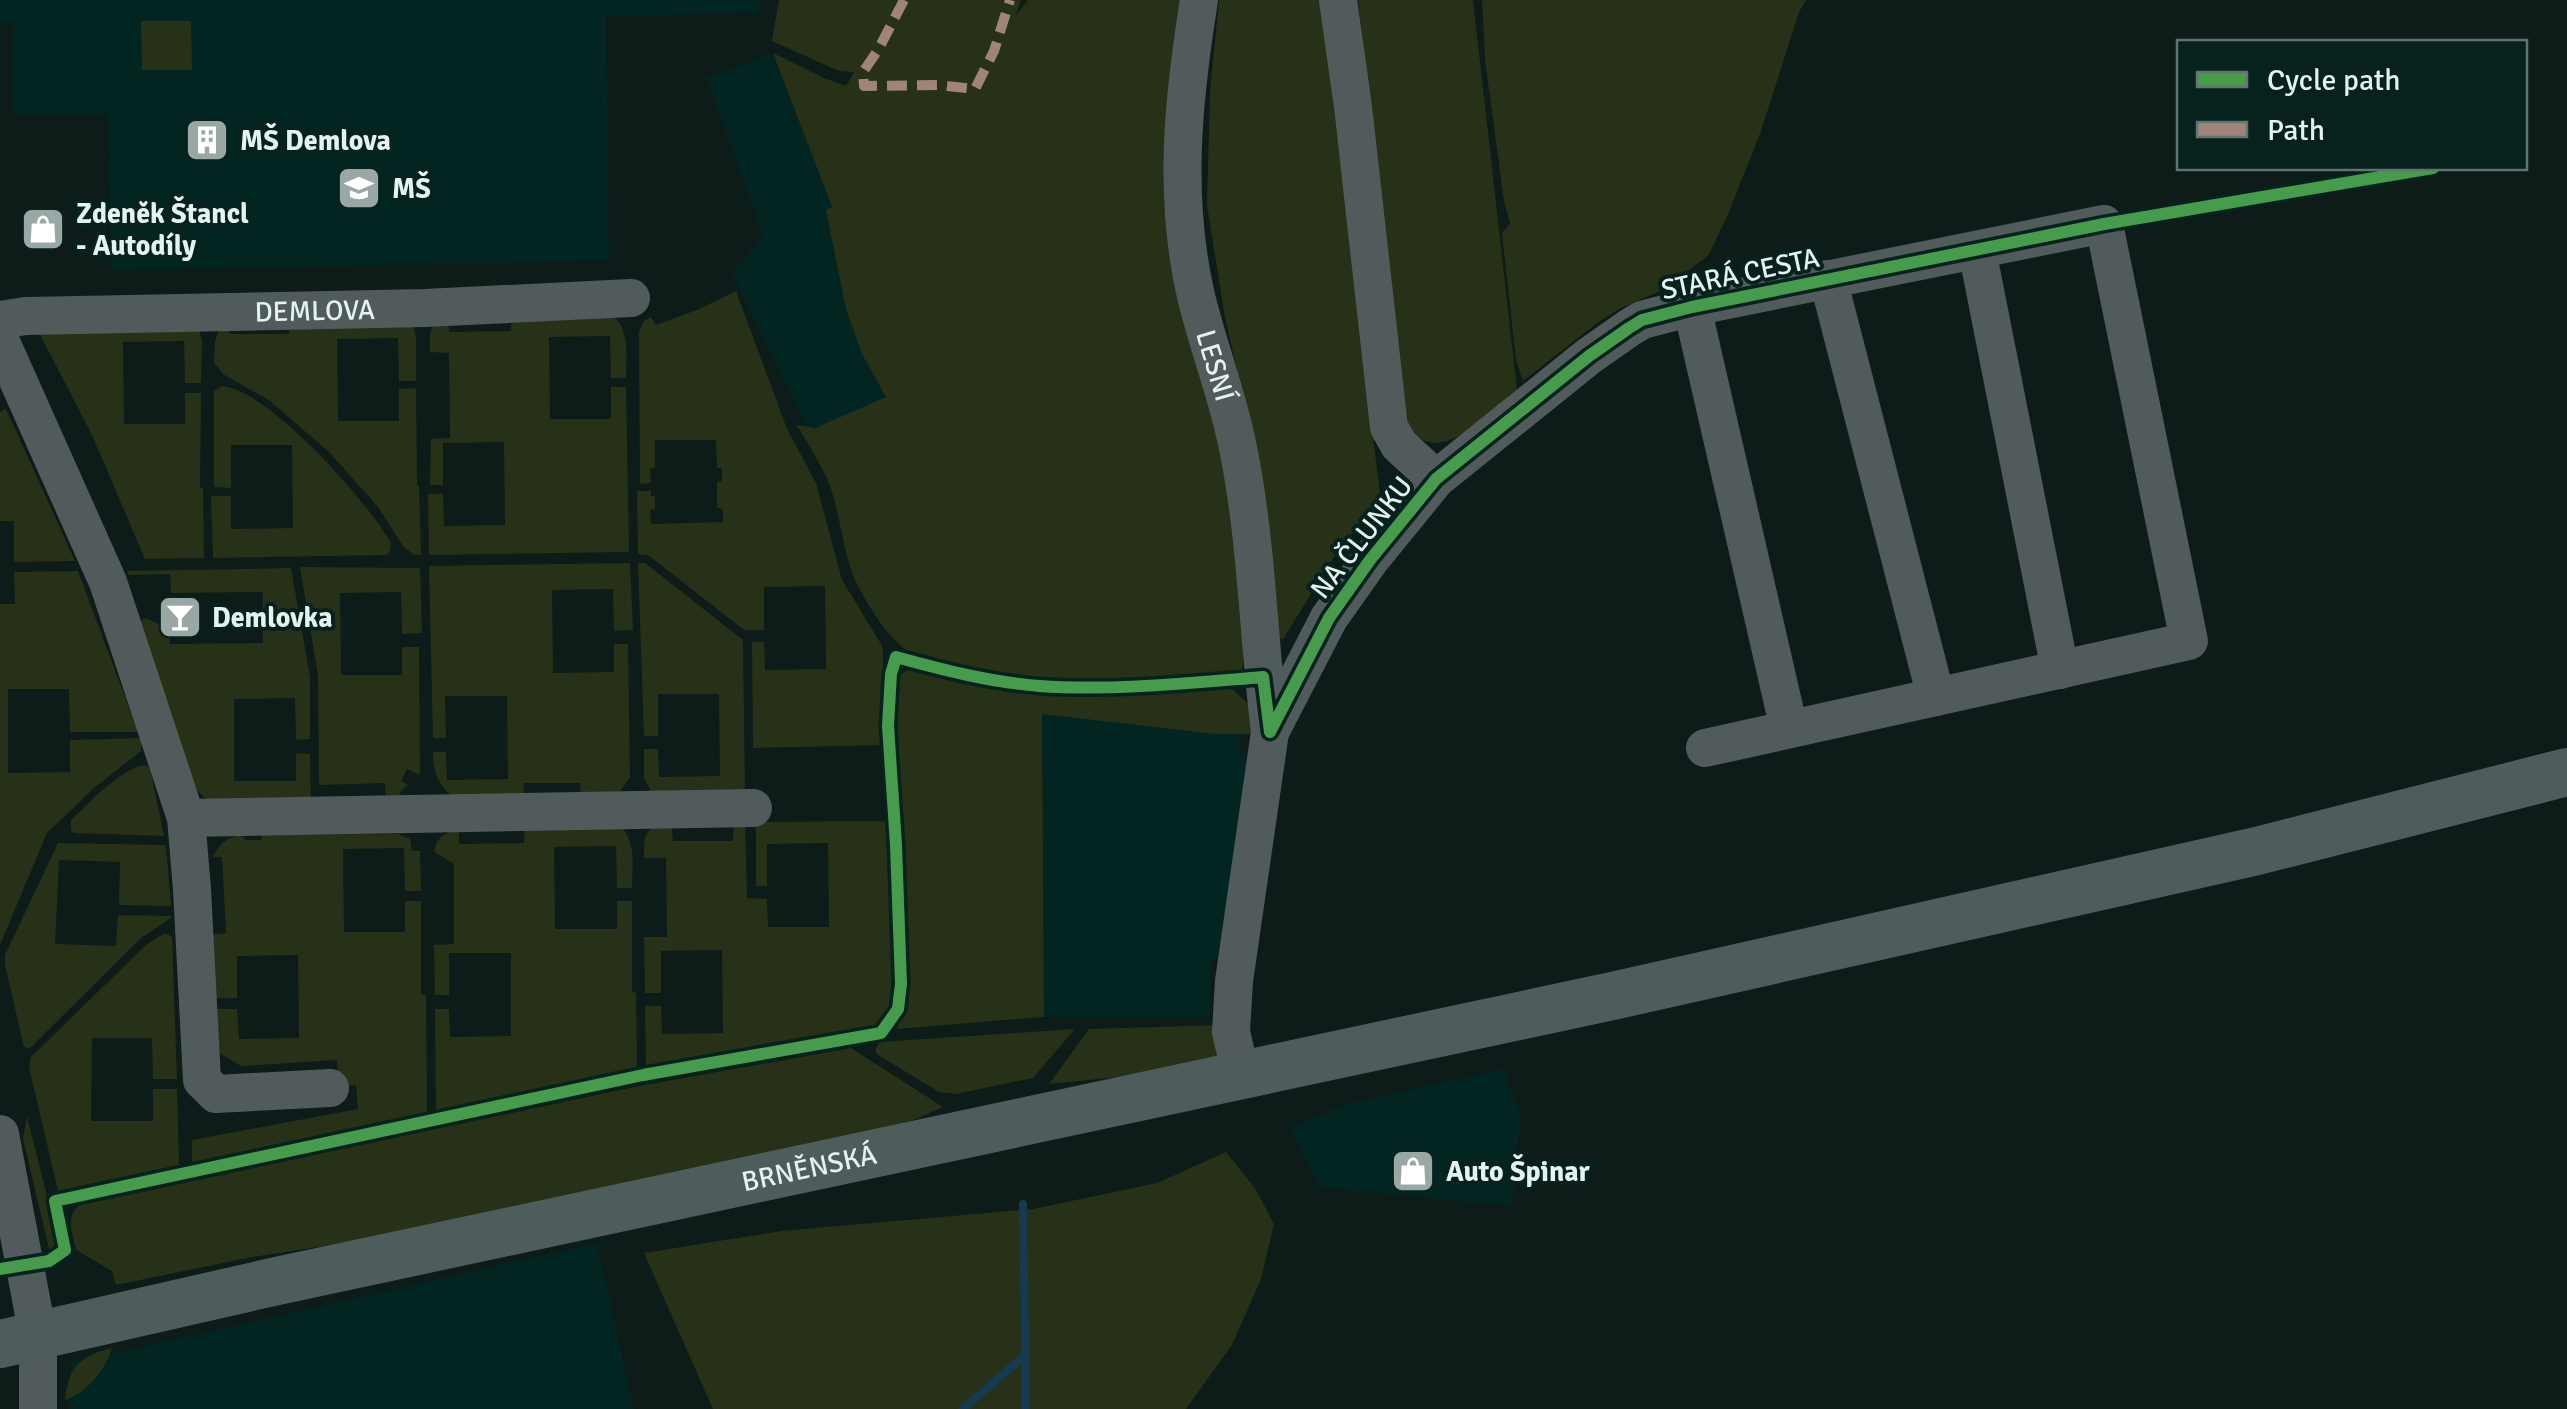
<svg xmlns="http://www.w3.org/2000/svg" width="2567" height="1409" viewBox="0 0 2567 1409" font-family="Signika,sans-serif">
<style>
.built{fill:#032521}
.green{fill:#273118}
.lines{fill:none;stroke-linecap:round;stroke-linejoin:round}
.stream{stroke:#143b52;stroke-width:8}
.minor{stroke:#515b5b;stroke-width:38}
.major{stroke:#4e5c5c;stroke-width:48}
.quiet{stroke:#a18479;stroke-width:10;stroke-dasharray:20 10;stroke-linecap:butt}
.cycleway-casing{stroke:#07211d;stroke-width:19}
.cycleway{stroke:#469c4c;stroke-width:12}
.labels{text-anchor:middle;stroke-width:8;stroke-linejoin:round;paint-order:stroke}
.poi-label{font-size:28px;font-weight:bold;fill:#e4f3f0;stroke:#07211d;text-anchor:start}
.street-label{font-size:28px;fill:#e4f3f0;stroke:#07211d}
</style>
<rect width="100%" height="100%" fill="#0d1b19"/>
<path class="built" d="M0 0H761L762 13 606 16 609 261 111 270 108 114H13V24L0 23Z
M773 53 832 207 862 354 887 397 808 431 732 273 763 234 706 78Z
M1042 714 1215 734H1239L1240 753 1253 761 1232 901 1217 956 1210 966V1017H1044Z
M1504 1069 1521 1116 1512 1206 1343 1190 1320 1186 1289 1128 1346 1104Z
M597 1243 634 1409H69L71 1363Z"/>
<path class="green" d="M779 0H1021L1016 15 1028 0H1215L1188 201 1243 396 1225 318 1207 205 1210 92 1219 0H1321L1381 503 1342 544 1283 639 1269 637 1252 602 1242 670 1228 674C1139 678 1051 687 962 668 945 664 926 661 911 653 888 639 872 611 859 588 842 556 842 519 830 486 822 465 808 445 797 425L815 428 886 397 862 354 846 309 826 210 832 207 773 53 824 78 846 86 854 72 839 71 772 41Z
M1358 0H1473L1517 389C1491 411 1436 473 1408 425Z
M1482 0H1806L1799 12 1761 131 1726 219 1708 256 1660 291 1619 309 1597 323 1523 381 1516 360 1502 233 1510 223 1504 201 1485 60Z
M141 21H191L192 70H142Z
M736 291 787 429 816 483 842 580 881 644 883 651 884 745 753 748 752 642H764L765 670 826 669 825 586 764 587V630H744L648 555 638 554 637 491H651V496H655V509L650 510 651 524 723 522V509L717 508V482L722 481V468H717L716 440H655V468L650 469 651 483 640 484 639 332 643 322 651 317 656 325 699 309Z
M512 313 610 314C631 328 626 355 626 378H611L610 336 549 337 550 419H611V387H626L629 552 429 555 428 494H443L444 526 505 525 504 442 443 443V485H430L431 439 450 438 449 353 430 352V334L432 327 448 319 449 332 511 331Z
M290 315 407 319 414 328 416 338V381H399L398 338 337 339 338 421H399V389L416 388 417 485 419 486 421 555H414L403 546 378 507 329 452 270 401 223 374 214 362 215 341 221 324 230 316V334H289Z
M32 319 199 330 202 341 201 383H185L184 341 123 342 124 424H185V393H201L200 487 203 488 204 558 145 559 92 435Z
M222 386C268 389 368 502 391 543L390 552 387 555 213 558 211 496H231V529L293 528 292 445H231V488L214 487V391Z
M6 409 75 561 14 562V521H0V412Z
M630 563 633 630 614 631 613 589 552 590 553 673 614 672V644H628L630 777 616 797 581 801 580 783H524L523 801 454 797C437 785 433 772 433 752H446L447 780 508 779 507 696H445L446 738H433L429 566Z
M638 563H645L743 640 745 798 651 792 644 777V749H658L659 777 720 776 719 694H658V736H644Z
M300 567 420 568 422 633 402 634 401 592 340 593 341 675H402V647H419L420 770 419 775 407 769 401 781 408 785 399 793 402 796 386 802 385 783 319 785 318 676Z
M291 568 310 677V739L296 740 295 698 234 699V781H296V753L310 754 311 803 221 804 205 798 195 788 137 623 146 618 169 629 170 644 263 643V592L171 593 170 574 128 575 127 571Z
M78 571 138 732H70L69 689H8V773L70 772V740L141 738V751L94 788 47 833 0 945V604H15L14 572Z
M909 669 995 686 1069 693 1230 687 1252 707 1255 734H1215L1042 714 1044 1017 897 1029 905 1008 908 980 894 708C895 691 893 677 909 669Z
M144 765 150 768 164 836 74 833 71 830V820C92 801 116 772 144 765Z
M876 821 888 822 896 977 895 998 891 1015 882 1025 872 1030 825 1035 646 1068 645 1006H661L662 1034 723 1033 722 950 661 951V993H645L644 937H667L666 858H644C644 832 645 828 671 822L673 841H733L734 822H745L747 898 767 899 768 927H829L828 843 767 844V886H756V822Z
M525 825H619C637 840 632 866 632 888H617L616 846 554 847 555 929H617V901H632V992L636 993 637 1070 436 1112 435 1009H449L450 1037 511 1036V953H449V995H435L434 945 454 944V866L453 863 434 852C436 838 445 831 459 831V844L524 843Z
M398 834 410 839 412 851H420L421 891H405L404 848 343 849 344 932H405V901H421V995H426L427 1114 192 1165V1140L358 1109 356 1085 339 1086 337 1060 241 1066 211 1048 210 1009H237L239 1039 299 1038 298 955 237 956V998H209L207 935 226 933 222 857H213C220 843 226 838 242 835L245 840H261L262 835Z
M58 843 166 845 171 906 119 905 120 862 59 860 55 944 116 946 118 915 171 916V918L141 938 29 1049 24 1047 5 965V955Z
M163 934H168L172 937 177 1079H153L152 1038H92L91 1121H153V1089H177L179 1165 58 1191 29 1067 31 1057 146 945Z
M1220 1025 1227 1033 1216 1058 1158 1073 1049 1084 1089 1029Z
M1075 1029 1033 1078 956 1094 939 1092 878 1055 875 1050 880 1042Z
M851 1048 943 1107 887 1132 376 1238 252 1257 116 1285 112 1271 76 1250C72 1232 64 1212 84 1202L639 1086Z
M27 1116 58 1240 57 1250 50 1253 23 1139Z
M1226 1152 1255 1188 1274 1224 1261 1279 1232 1345 1186 1409H713L644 1253 781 1231 1033 1209 1157 1183Z
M112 1348C106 1369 86 1394 65 1400 69 1366 80 1356 112 1348Z"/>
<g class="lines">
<path class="stream" d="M1023 1204 1026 1409
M963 1409 1025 1355"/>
<g class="minor">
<path id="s1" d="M1199 0C1183 100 1173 196 1196 296 1208 346 1227 394 1237 443 1257 538 1258 636 1270 732"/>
<path d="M1338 0 1353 107 1389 427 1399 445 1436 479"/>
<path d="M1977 250 2060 670"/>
<path d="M1828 279 1936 697"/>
<path d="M1692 307 1789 729"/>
<path id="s2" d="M0 320 26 316 425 308 631 298"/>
<path d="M0 340 108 582 186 818 192 889 202 1080 216 1094 330 1088"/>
<path d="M186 818 753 808"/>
<path d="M1241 1075 1231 1032 1234 981 1270 732 1329 618 1370 560 1436 479 1589 356 1629 328 1642 320 1692 307 2104 224 2189 641 1705 748"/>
<path d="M0 1134 38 1336V1409"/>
</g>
<path class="major" id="s3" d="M0 1344 277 1281 1617 995 2257 851 2567 772"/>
<path class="quiet" d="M904 0 878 50 863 72 864 86 937 85 975 89 994 51 1010 0"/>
<g class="cycleway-casing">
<path id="cycleway" d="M1270 732 1329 618 1370 560 1436 479 1589 356 1629 328 1642 320 1692 307 2104 224 2433 168
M0 1269 49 1261 65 1250 55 1201 643 1075 881 1033 898 1009 901 984 896 845 888 726 891 674 896 657C943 670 990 682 1039 686 1114 691 1189 683 1263 677L1270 732"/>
</g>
<use href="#cycleway" class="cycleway"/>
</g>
<defs>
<g id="building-square" transform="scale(2.25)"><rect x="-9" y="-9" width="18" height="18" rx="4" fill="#99a7a5" stroke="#07211d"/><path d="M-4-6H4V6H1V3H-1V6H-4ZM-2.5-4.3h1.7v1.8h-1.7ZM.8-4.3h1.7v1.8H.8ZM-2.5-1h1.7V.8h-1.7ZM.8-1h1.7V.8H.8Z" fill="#fff"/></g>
<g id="school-square" transform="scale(2.25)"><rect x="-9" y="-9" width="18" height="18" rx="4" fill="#99a7a5" stroke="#07211d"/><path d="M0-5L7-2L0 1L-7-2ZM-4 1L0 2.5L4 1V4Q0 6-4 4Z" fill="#fff"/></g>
<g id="shop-square" transform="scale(2.25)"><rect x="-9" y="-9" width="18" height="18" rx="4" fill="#99a7a5" stroke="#07211d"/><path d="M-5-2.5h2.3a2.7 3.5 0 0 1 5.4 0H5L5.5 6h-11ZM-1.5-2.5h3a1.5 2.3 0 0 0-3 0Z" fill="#fff"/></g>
<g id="bar-square" transform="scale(2.25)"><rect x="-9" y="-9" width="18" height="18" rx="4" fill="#99a7a5" stroke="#07211d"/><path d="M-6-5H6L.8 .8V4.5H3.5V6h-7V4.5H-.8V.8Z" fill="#fff"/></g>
</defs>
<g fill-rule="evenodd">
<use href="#building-square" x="207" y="140"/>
<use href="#school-square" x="359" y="188"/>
<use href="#shop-square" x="43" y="229"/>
<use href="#bar-square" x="180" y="617"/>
<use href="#shop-square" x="1413" y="1171"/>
</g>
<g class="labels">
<g class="poi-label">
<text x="240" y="150">MŠ Demlova</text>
<text x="392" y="198">MŠ</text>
<text x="76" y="223">Zdeněk Štancl<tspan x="76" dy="32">- Autodíly</tspan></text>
<text x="212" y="627">Demlovka</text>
<text x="1446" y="1181">Auto Špinar</text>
</g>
<g class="street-label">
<text transform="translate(1740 273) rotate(-12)" y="10">STARÁ CESTA</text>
<text dy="10" stroke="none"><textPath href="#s2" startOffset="315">DEMLOVA</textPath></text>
<text dy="10" stroke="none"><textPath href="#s1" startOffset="370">LESNÍ</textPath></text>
<text transform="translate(1361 537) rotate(-52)" y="10">NA ČLUNKU</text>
<text dy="10" stroke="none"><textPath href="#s3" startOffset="828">BRNĚNSKÁ</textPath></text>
</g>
</g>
<rect x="2177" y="40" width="350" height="130" fill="#07211d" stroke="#5f7571" stroke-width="2.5"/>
<rect x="2197" y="72" width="50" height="15" fill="#469c4c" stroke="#5f7571" stroke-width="2.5"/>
<text x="2267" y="90" font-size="30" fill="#e4f3f0">Cycle path</text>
<rect x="2197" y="122" width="50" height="15" fill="#a18479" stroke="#5f7571" stroke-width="2.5"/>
<text x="2267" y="140" font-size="30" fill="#e4f3f0">Path</text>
</svg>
